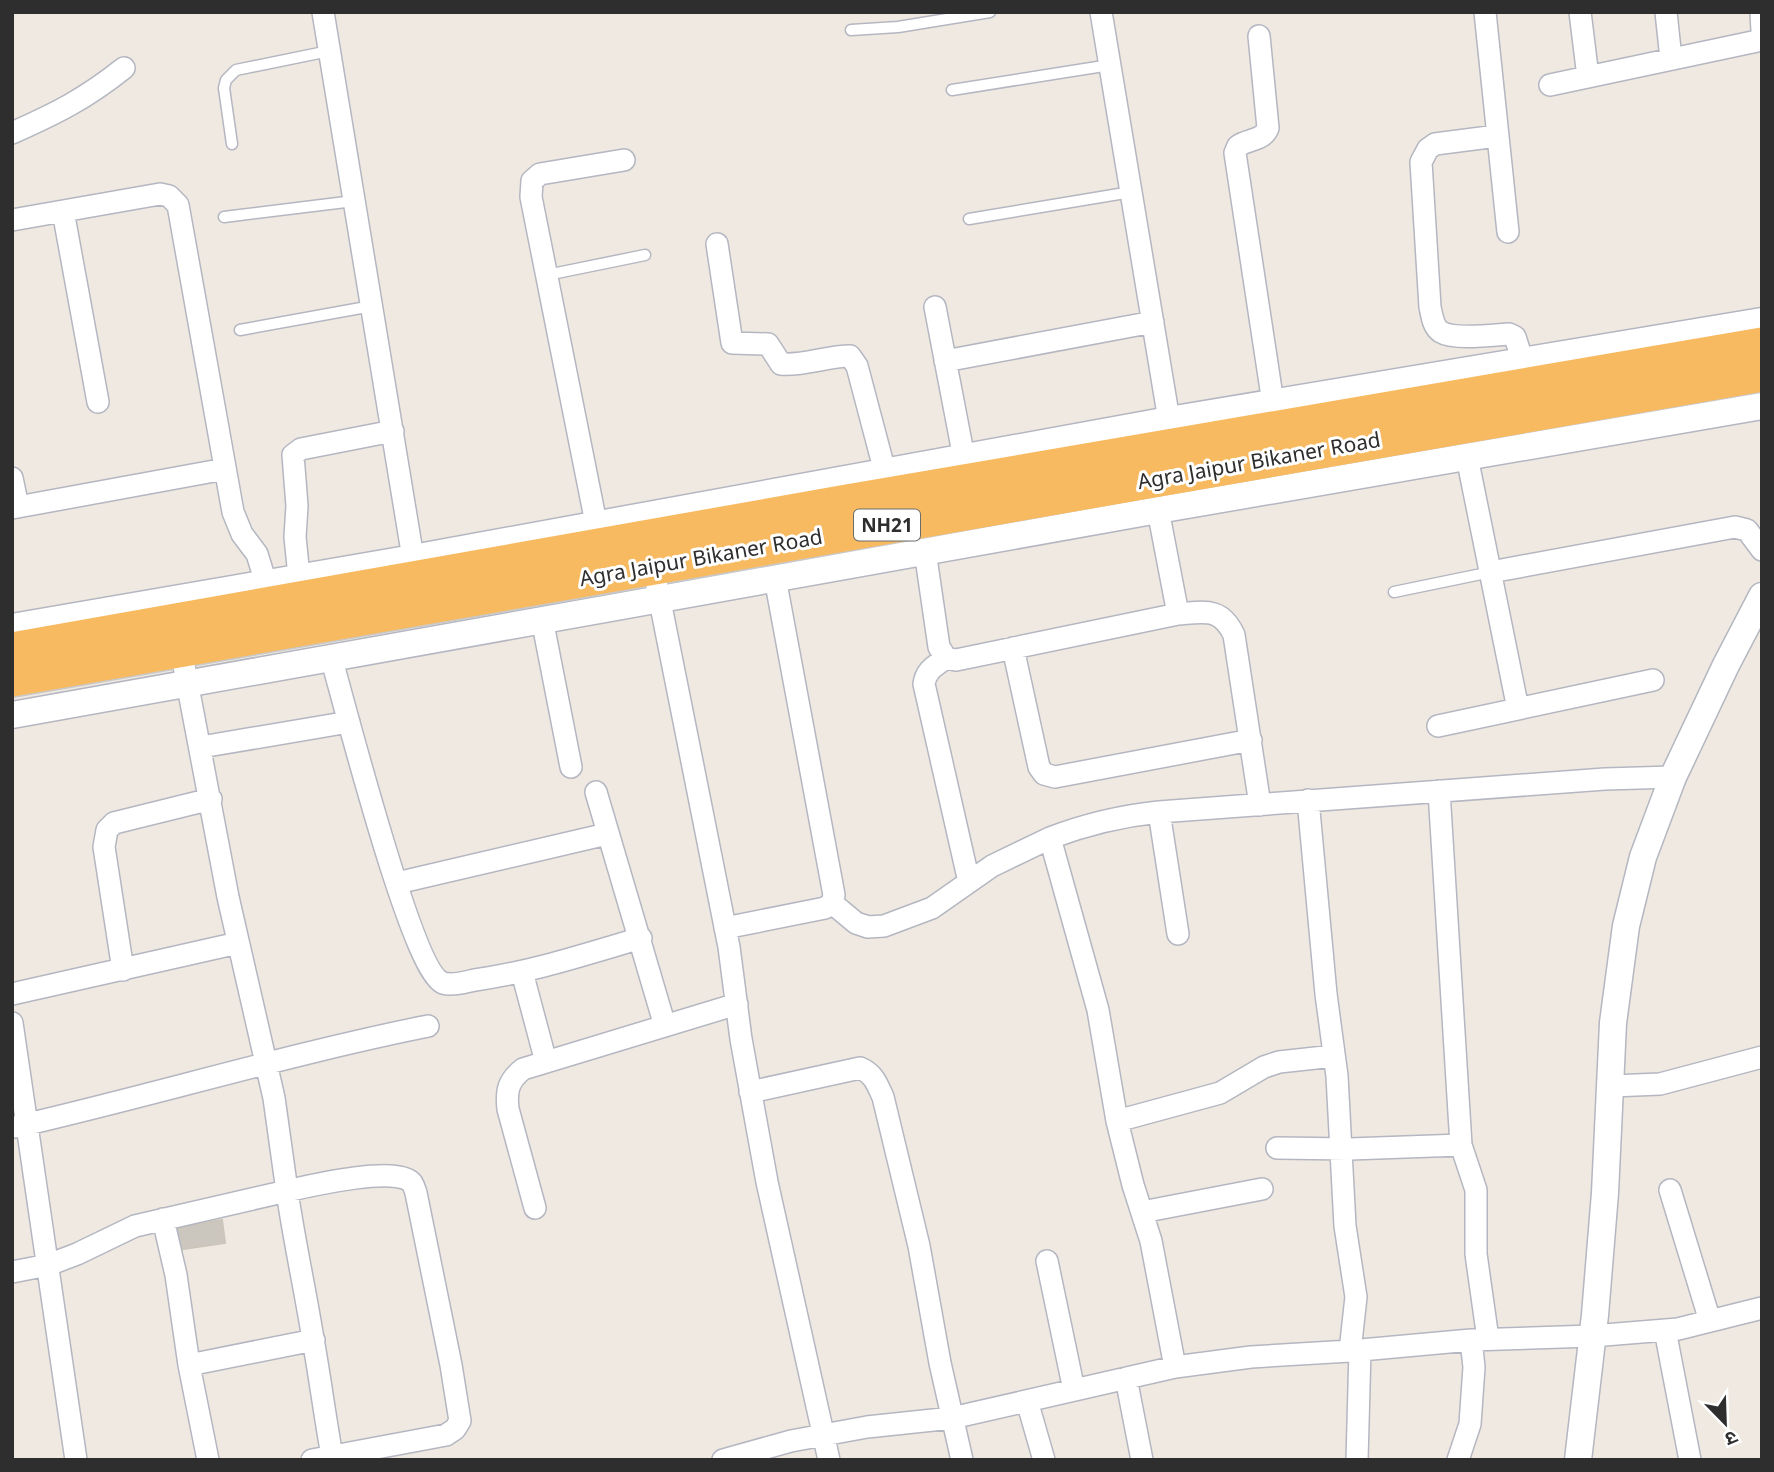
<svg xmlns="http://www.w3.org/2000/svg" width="1774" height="1472" viewBox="0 0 1774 1472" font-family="'Noto Sans','Noto Sans Devanagari',sans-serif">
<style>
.building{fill:#cbc7bf;stroke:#cbc5ba;stroke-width:2}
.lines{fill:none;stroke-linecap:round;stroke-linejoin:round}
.service-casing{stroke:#b4b7c1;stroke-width:13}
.minor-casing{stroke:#b4b7c1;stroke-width:24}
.tertiary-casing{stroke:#b4b7c1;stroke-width:29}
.trunk-casing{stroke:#c9c9c9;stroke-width:38}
.service{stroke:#fff;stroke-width:10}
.minor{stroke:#fff;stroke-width:21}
.tertiary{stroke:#fff;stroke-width:26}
.trunk{stroke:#f8ba60;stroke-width:35}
.labels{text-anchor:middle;stroke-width:6;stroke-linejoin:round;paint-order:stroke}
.shield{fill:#fff;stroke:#6d6d6d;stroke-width:2}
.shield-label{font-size:19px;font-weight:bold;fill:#2e2e2e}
.street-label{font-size:21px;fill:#2e2e2e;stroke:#fff}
</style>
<rect width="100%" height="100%" fill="#efe9e1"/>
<path class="building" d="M222 1220 225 1243 176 1250 173 1228Z"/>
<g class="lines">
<g class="service-casing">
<path id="service" d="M851 30 898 27 990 12
M952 90 1110 65
M232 144 224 88 226 80 236 70 329 51
M224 217 354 201
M969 219 1131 192
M547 275 645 255
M240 330 372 306
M1394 592 1491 572"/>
</g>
<g class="minor-casing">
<path id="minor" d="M323 12 413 558
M1101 12 1169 420
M1485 12 1508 232
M1580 12 1588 77
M1666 12 1671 59
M1761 12 1762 31
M1259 36 1268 128C1263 141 1248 139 1238 146L1235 153 1275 416
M1550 85 1762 40
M12 133C57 113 85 99 124 68
M1497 136 1435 144 1428 149 1421 162 1430 307C1432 316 1433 327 1441 332 1454 340 1493 335 1509 334L1515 337 1523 362
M63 211 98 402
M12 220 160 194 169 196 178 205 233 512 242 534 257 554 266 583
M717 244 732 343 768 344 781 364C804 366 827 356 850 356L857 366 885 472
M935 307 964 458
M945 361 1153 322
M1467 457 1518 709
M12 478 18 507
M12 508 225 469
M1158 510 1178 614
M596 523 531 197 532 181 540 174 624 160
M925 551 939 647 946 658 956 660 1178 614C1205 612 1221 607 1234 635L1260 805
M1491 572 1735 527 1747 530 1762 550
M299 576 295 537 297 506 293 455 301 449 393 431
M657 586 729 947 741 1039 767 1182 829 1460
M542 619 571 767
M1013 648 1039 767 1044 774 1055 777 1251 740
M331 657C344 702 412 971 443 983 452 986 466 982 475 980 532 972 586 954 641 938
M946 658C935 666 926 670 924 684L969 882
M1438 726 1653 680
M201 747 349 722
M1439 791 1461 1145
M596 792 665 1026
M1308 800 1326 994 1337 1076 1345 1226 1356 1297 1350 1351
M1159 812 1178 934
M397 883 607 834
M832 903 856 923 868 927 884 926 932 908 992 866 1050 838
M725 928 825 908 832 903 834 895 775 578
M123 970 104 847 107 830 114 823 211 799
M522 972 546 1062
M12 994 238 943
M12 1023 76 1460
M1612 1086 1660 1084 1762 1057
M750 1092 860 1068C874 1074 877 1084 883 1097L919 1246 940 1363 962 1460
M1117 1121 1220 1093 1264 1067 1279 1062 1334 1056
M15 1127C154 1095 289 1054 428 1026
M1277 1148 1350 1149 1461 1145 1476 1190V1254L1488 1339
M1670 1190 1710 1321
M535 1208 508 1109C506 1091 508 1081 523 1069L737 1004
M1142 1212 1262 1189
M163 1219 176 1275 189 1365 208 1460
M1047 1261 1074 1390
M12 1272 48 1265 77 1254 135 1226 287 1191 274 1098 228 897 181 650
M1665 1330 1690 1460
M189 1365 314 1340
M1175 1367 1151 1241 1133 1185 1117 1121 1098 1010 1050 838C1087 824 1120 816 1159 812L1605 779 1673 777
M1126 1378 1142 1460
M1027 1401 1044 1460
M312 1460 446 1435 455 1429 460 1421 451 1365 416 1193C415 1190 414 1186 412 1183 397 1165 309 1186 287 1191 294 1240 305 1289 313 1339 320 1378 325 1417 332 1456L333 1460
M723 1460 791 1441 867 1427 952 1418 1175 1367 1251 1357 1350 1351 1471 1340 1592 1336 1678 1329 1762 1308
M1357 1460 1360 1350
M1458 1460 1470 1424 1474 1367 1471 1340"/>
</g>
<g class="tertiary-casing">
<path id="tertiary" d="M12 627 413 558 1169 420 1762 321
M12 715 1158 510 1762 406
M1578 1460 1595 1315 1605 1193 1613 1023 1626 926 1643 857 1673 777 1726 665 1762 596"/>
</g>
<g class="trunk-casing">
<path id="trunk" d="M12 650 847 502 1762 345
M12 679 1762 374"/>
</g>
<use href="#service" class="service"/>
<use href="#minor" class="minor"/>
<use href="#tertiary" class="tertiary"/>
<use href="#trunk" class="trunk"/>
</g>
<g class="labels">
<rect class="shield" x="854" y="509.5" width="66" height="31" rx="5"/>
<g class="shield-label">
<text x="887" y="532">NH21</text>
</g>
<g class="street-label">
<text transform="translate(1259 461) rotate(-10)" y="7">Agra Jaipur Bikaner Road</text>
<text transform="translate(701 558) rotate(-10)" y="7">Agra Jaipur Bikaner Road</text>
</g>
</g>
<rect width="1774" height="1472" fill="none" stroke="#2e2e2e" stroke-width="28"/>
<g transform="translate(1725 1423) rotate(157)" stroke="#ffffff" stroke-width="5" paint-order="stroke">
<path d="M0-5L12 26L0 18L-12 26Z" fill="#2e2e2e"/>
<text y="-10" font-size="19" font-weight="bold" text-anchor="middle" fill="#2e2e2e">उ</text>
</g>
</svg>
